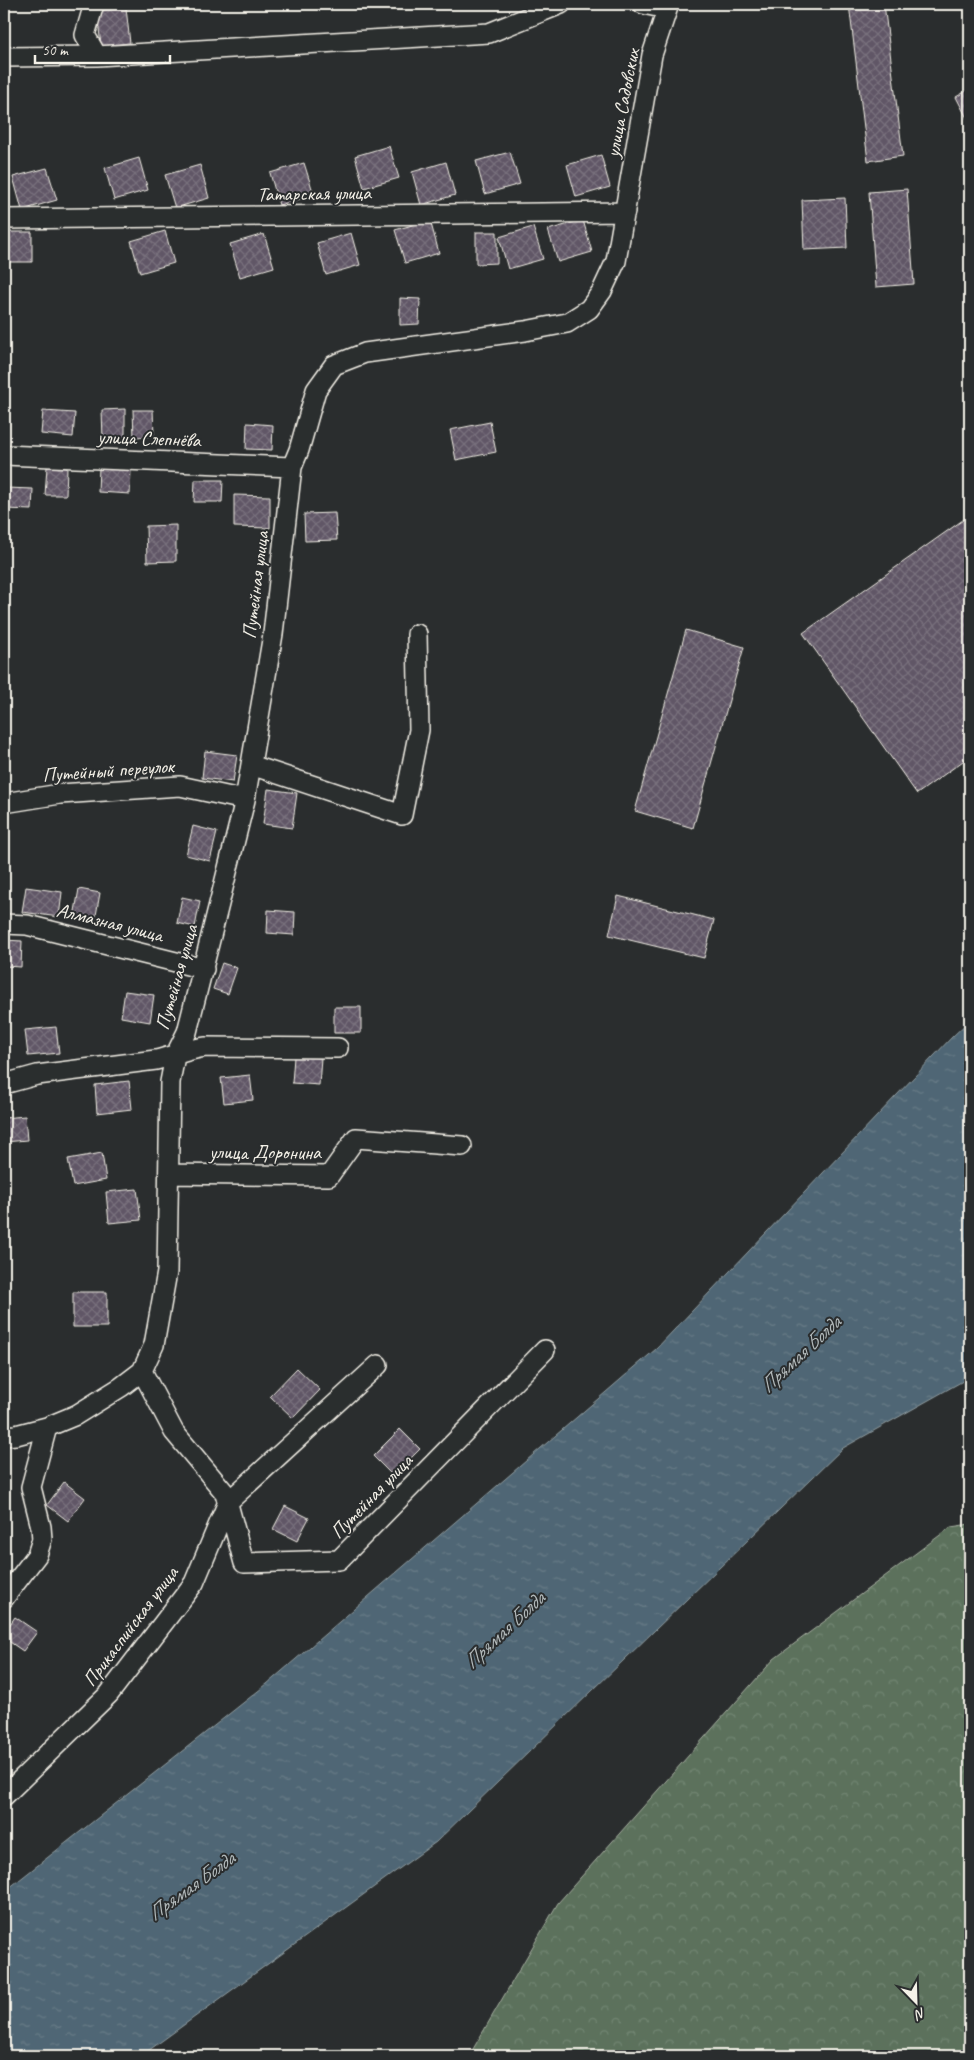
<svg xmlns="http://www.w3.org/2000/svg" width="974" height="2060" viewBox="0 0 974 2060" font-family="Caveat,sans-serif">
<style>
.forest{fill:url(#forest-crowns);stroke:#a8b1a2}
.water{fill:url(#water-ripples);stroke:#919ea2}
.building{fill:url(#building-cross-hatch);stroke:#f4f1e8}
.lines{fill:none;stroke-linecap:round;stroke-linejoin:round}
.minor-casing{stroke:#f4f1e8;stroke-width:22}
.minor{stroke:#2a2d2e;stroke-width:19}
.labels{text-anchor:middle;stroke-width:4;stroke-linejoin:round;paint-order:stroke}
.street-label{font-size:20px;fill:#f4f1e8;stroke:#2a2d2e}
.water-label{font-size:21px;font-style:italic;fill:#b2b9ba;stroke:#2a2d2e}
</style>
<defs>
<pattern id="forest-crowns" width="20" height="18" patternUnits="userSpaceOnUse" patternTransform="scale(1.25)"><rect width="20" height="18" fill="#5b715c"/><path d="M2 6a3 3 0 1 1 6 0M12 15a3 3 0 1 1 6 0" fill="none" stroke="#738673"/></pattern>
<pattern id="water-ripples" width="26" height="14" patternUnits="userSpaceOnUse" patternTransform="scale(1.25)"><rect width="26" height="14" fill="#4f6674"/><path d="M2 4q2-2 4 0t4 0M15 11q2-2 4 0t4 0" fill="none" stroke="#697c88"/></pattern>
<pattern id="building-cross-hatch" width="8" height="8" patternUnits="userSpaceOnUse" patternTransform="scale(1.25)"><rect width="8" height="8" fill="#615766"/><path d="M0 0l8 8M0 8l8-8" fill="none" stroke="#78707c"/></pattern>
</defs>
<rect width="100%" height="100%" fill="#2a2d2e"/>
<filter id="ink" filterUnits="userSpaceOnUse"><feTurbulence type="fractalNoise" baseFrequency=".02" numOctaves="2"/><feDisplacementMap in="SourceGraphic" scale="10" xChannelSelector="R" yChannelSelector="G"/><feConvolveMatrix kernelMatrix="1 2 1 2 8 2 1 2 1" color-interpolation-filters="sRGB"/></filter>
<g filter="url(#ink)">
<path class="forest" d="M970 1524V2056H469L558 1903 774 1659 951 1527Z"/>
<path class="water" d="M970 1020V1377L843 1448 436 1842 141 2056H4V1892L267 1684 656 1349 952 1037Z"/>
<path class="building" d="M849 4H884L903 156 868 161Z
M126 8 130 43 101 46 97 11Z
M970 89V124L956 97Z
M389 146 399 178 364 188 355 156Z
M510 152 520 184 485 194 476 161Z
M601 155 610 187 576 197 567 165Z
M139 158 148 190 114 200 105 168Z
M446 162 455 195 421 205 412 172Z
M304 163 314 195 279 205 270 173Z
M200 165 209 198 175 208 165 175Z
M47 168 57 200 22 210 13 177Z
M907 189 914 284 876 287 869 192Z
M845 198 847 248 804 250 802 200Z
M430 220 439 253 405 263 395 230Z
M583 220 592 252 558 262 548 230Z
M533 227 543 259 508 269 499 237Z
M165 231 174 263 140 273 131 241Z
M4 232H32V262H4Z
M476 232H497V263L476 264Z
M351 233 360 265 326 275 317 243Z
M264 234 274 267 240 277 230 244Z
M400 298 420 299 419 324 400 325Z
M125 409V440H103L102 410Z
M133 410H153L154 436 134 437Z
M43 411 75 413 73 437 41 434Z
M490 422 496 452 456 460 450 430Z
M247 423 273 425 272 450 246 449Z
M47 467 67 468 66 495H45Z
M99 467 131 469 130 494 98 492Z
M195 480H223L222 502H194Z
M6 488 33 489 32 510 5 509Z
M234 495 270 496V528L234 527Z
M335 513 337 540 305 541 304 514Z
M970 515V756L917 794 803 633Z
M176 525V561L147 562 146 526Z
M686 630 744 647 693 828 635 811Z
M205 751 237 755 233 782 202 778Z
M268 789 297 793 292 828 263 824Z
M193 826 217 832 210 861 186 855Z
M26 887 62 892 59 917 22 912Z
M79 889 100 893 95 921 74 917Z
M618 896 714 920 704 958 609 935Z
M182 897 200 901 195 927 177 923Z
M268 910 295 912 294 935 267 933Z
M4 940 22 941 21 967 4 966Z
M222 963 237 968 228 994 213 989Z
M125 991 154 995 150 1022 121 1017Z
M334 1007H361V1033H334Z
M56 1027 59 1053 28 1056 25 1030Z
M294 1057 321 1058 319 1085 292 1083Z
M250 1075 253 1100 224 1103 221 1078Z
M129 1081 132 1109 97 1113 95 1085Z
M25 1116 27 1140 4 1142V1118Z
M102 1153 106 1180 73 1186 68 1159Z
M137 1189 141 1220 109 1223 106 1192Z
M73 1292H107V1327H73Z
M297 1368 320 1390 293 1418 270 1396Z
M400 1429 420 1449 393 1476 373 1456Z
M64 1482 85 1498 68 1521 47 1505Z
M285 1506 309 1518 297 1541 273 1529Z
M15 1617 37 1632 23 1651 4 1638V1633Z"/>
<g class="lines">
<g class="minor-casing">
<path id="minor" d="M94 4 85 35 97 56
M643 4 667 9
M4 57 97 56 489 33 561 4
M4 219 625 212
M4 455 292 467
M251 765 402 815 419 730 417 634
M4 803 60 794 180 786 245 800
M4 924 27 925 204 969
M4 1084 37 1075 156 1060C173 1056 189 1049 206 1047L338 1048
M170 1174 329 1176 356 1138 462 1146
M142 1371 174 1432 225 1493 244 1563 339 1560 545 1350
M4 1436 16 1435 47 1427 76 1415 121 1387 142 1371 154 1345 167 1272 170 1082 175 1056 187 1032 245 800 273 634 292 467 299 450 316 390 334 365 365 353 525 331 567 323 589 309 602 291 616 261 652 55 669 4
M4 1598 37 1555 42 1539 41 1527 31 1487 47 1427
M4 1796 109 1694 194 1583 228 1502 378 1365"/>
</g>
<use href="#minor" class="minor"/>
</g>
</g>
<g class="labels">
<g class="street-label">
<text transform="translate(622 103) rotate(-79)" y="7">улица Садовских</text>
<text transform="translate(314 193) rotate(-1)" y="7">Татарская улица</text>
<text transform="translate(149 438) rotate(2)" y="7">улица Слепнёва</text>
<text transform="translate(255 585) rotate(-83)" y="7">Путейная улица</text>
<text transform="translate(108 770) rotate(-4)" y="7">Путейный переулок</text>
<text transform="translate(110 922) rotate(14)" y="7">Алмазная улица</text>
<text transform="translate(176 977) rotate(-74)" y="7">Путейная улица</text>
<text x="265" y="1159">улица Доронина</text>
<text transform="translate(371 1496) rotate(-46)" y="7">Путейная улица</text>
<text transform="translate(130 1626) rotate(-53)" y="7">Прикаспийская улица</text>
</g>
<g class="water-label">
<text transform="translate(800 1354) rotate(-43)" y="7">Прямая Болда</text>
<text transform="translate(504 1630) rotate(-43)" y="7">Прямая Болда</text>
<text transform="translate(191 1886) rotate(-36)" y="7">Прямая Болда</text>
</g>
</g>
<rect width="974" height="2060" fill="none" stroke="#2a2d2e" stroke-width="20"/>
<rect x="10" y="10" width="954" height="2040" fill="none" stroke="#f4f1e8" stroke-width="2" filter="url(#ink)"/>
<g transform="translate(916 2002) rotate(157)" stroke="#2a2d2e" stroke-width="4" paint-order="stroke">
<path d="M0-4L9 19L0 12L-9 19Z" fill="#f4f1e8"/>
<text y="-8" font-size="14" font-weight="bold" text-anchor="middle" fill="#f4f1e8">N</text>
</g>
<path d="M35 55v8h135v-8" fill="none" stroke="#f4f1e8" stroke-width="2.5"/>
<text x="42" y="55" font-size="15" fill="#f4f1e8" stroke="#2a2d2e" stroke-width="4" paint-order="stroke">50 m</text>
</svg>
